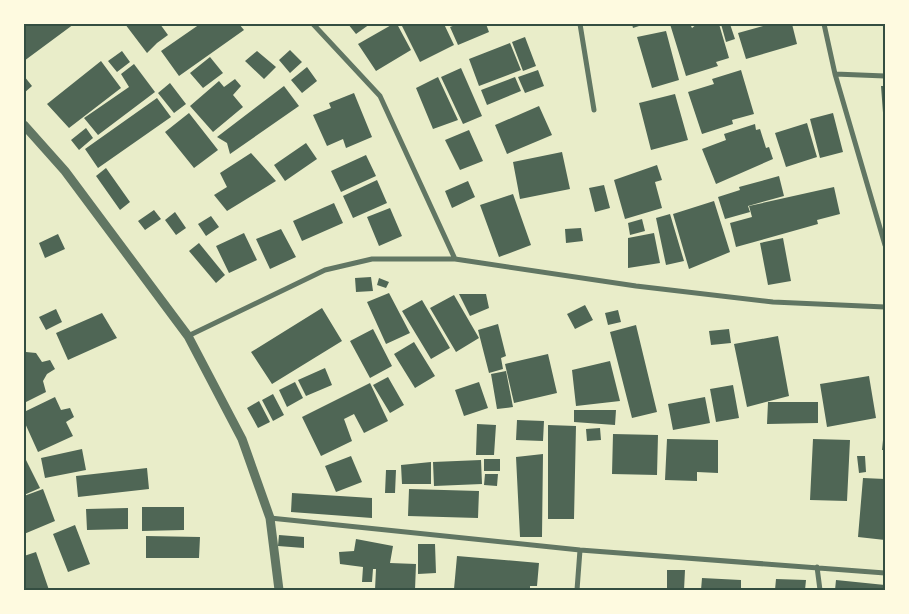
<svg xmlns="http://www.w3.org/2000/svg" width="909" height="614" viewBox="0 0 909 614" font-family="'DM Sans',sans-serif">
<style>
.building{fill:#4f6655}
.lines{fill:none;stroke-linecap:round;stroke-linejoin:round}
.minor{stroke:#617663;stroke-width:5}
.tertiary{stroke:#617663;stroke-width:9}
.neatline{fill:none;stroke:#344e41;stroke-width:2}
</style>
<rect width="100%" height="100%" fill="#e9edc9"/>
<path class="building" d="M24 24H74L24 61Z
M125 24H160L168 35 157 43 147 53Z
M200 24H239L244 30 179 76 161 51Z
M348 24H370L356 34Z
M393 24H397L411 50 376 71 358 44Z
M401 24H444L454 45 420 62Z
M458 24H486L489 32 458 45 450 27Z
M632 24H645L633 28Z
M670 24H690L692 28 697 24H719L729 58 716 62 718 66 686 76Z
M721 24H730L735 39 726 42Z
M770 24H792L797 44 746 59 738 33Z
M666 31 679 80 652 88 637 37Z
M525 37 536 66 523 71 512 42Z
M510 43 521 70 479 86 469 59Z
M290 50 302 62 290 73 279 60Z
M122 51 130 62 117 72 108 61Z
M257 51 276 67 264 79 245 61Z
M210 57 223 73 203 88 190 73Z
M101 61 121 88 69 128 47 104Z
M134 64 155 92 98 135 84 118 129 87 121 74Z
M307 67 317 81 302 93 291 80Z
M461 68 482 116 463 124 441 77Z
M538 70 544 86 525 93 518 77Z
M741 70 754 114 732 120 733 124 702 134 688 92 714 84 712 79Z
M24 76 32 86 24 93Z
M438 77 458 120 433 129 416 88Z
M515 77 521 91 487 105 481 90Z
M235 79 241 86 233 95 243 107 213 132 190 106 219 81 224 87Z
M170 83 186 104 174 113 158 93Z
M284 86 299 106 230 154 227 143 217 137Z
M881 86H885V126H884Z
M354 93 372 137 346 148 343 139 327 146 313 115 331 108 329 103Z
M675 94 688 140 651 150 639 103Z
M157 98 171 117 98 168 85 149Z
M539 106 552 135 507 154 495 125Z
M189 113 218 150 194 168 165 132Z
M833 113 843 152 820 158 810 119Z
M807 123 817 157 786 167 775 133Z
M755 124 756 130 760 129 766 148 769 147 773 159 716 184 702 149 726 140 724 134Z
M86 128 93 138 79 150 71 140Z
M469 130 483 161 460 170 445 140Z
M306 143 317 159 285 181 274 165Z
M562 152 570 189 520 199 513 162Z
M251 153 276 181 227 211 214 195 227 187 220 173Z
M366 155 376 176 341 192 331 171Z
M657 165 662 180 655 182 662 208 625 219 614 180Z
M106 168 130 202 120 210 96 176Z
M779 176 784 196 748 206 750 212 725 219 718 197 740 190 739 187Z
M377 180 387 203 353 218 343 196Z
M468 181 475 197 452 208 445 191Z
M604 185 610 208 595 212 589 188Z
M834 187 840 214 817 220 818 224 736 247 730 223 752 217 749 206Z
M513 194 531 245 499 257 480 205Z
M714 201 730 252 689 269 673 214Z
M334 203 343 223 302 241 293 221Z
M390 208 402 236 379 246 367 217Z
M154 210 161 219 145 230 138 221Z
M175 212 186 228 176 235 165 220Z
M670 214 684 261 666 265 656 218Z
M211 216 219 227 206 236 198 224Z
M642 219 645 231 630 235 628 223Z
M581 228 583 241 566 243 565 229Z
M281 229 296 257 270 269 256 239Z
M244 233 257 260 229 273 216 246Z
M654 233 660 263 628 268V238Z
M58 234 65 249 45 258 39 243Z
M783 238 791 281 768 285 760 243Z
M199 243 225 275 216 283 189 251Z
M371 277 373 291 356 292 355 278Z
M379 278 389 282 386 288 377 285Z
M389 293 410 333 386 344 367 302Z
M459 294H486L489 308 470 316Z
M454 295 479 338 456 352 430 308Z
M422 300 450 348 431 359 402 311Z
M585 305 593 320 575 329 567 314Z
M322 308 342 341 272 384 251 352Z
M56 309 62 322 46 330 39 317Z
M618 310 621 322 608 325 605 313Z
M102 313 117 338 68 360 56 333Z
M498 324 506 356 501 358 503 369 489 373 478 330Z
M636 325 657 412 632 418 610 332Z
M373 329 392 366 370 378 350 341Z
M729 329 731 343 711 345 709 331Z
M778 336 789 396 747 407 734 344Z
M414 342 435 376 415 388 394 354Z
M26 352 36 353 42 362 50 360 55 369 47 374 43 381 46 392 24 403V353Z
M548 354 557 393 514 403 505 364Z
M610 361 620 401 576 406 572 370Z
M325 368 332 385 306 396 298 380Z
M506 371 513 407 497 409 491 374Z
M869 376 876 418 827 427 820 384Z
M388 377 404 405 390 413 373 385Z
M295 382 303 398 287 407 279 390Z
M479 382 488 408 464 416 455 390Z
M370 383 388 421 364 433 354 414 344 419 352 441 321 456 302 417Z
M733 385 739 418 716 422 710 389Z
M273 394 284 415 273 421 262 400Z
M883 396H885V413H884Z
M55 397 61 410 70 408 74 417 66 422 73 436 38 452 24 421V412Z
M705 397 710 423 673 430 668 404Z
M259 401 270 422 258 428 247 408Z
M768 402H818V423L767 424Z
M574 410H616L615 425 574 422Z
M517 420 544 421 543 441 516 440Z
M477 424 496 425 494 455H476Z
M548 425 576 426 574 519H548Z
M600 428 601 440 587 441 586 429Z
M613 434 658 435 657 475 612 474Z
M667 439 718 440V473L697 472V481L665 480Z
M813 439 850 440 847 501 810 500Z
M883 440 885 441V450H882Z
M82 449 86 470 45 478 41 458Z
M543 454 542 537H520L516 457Z
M24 456 40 488 24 495Z
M351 456 362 482 336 492 325 466Z
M857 456H865L866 472 859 473Z
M484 459H500V471H484Z
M481 460 482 484 434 486 433 462Z
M431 462V484H402L401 465Z
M147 468 149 489 78 497 76 476Z
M386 470H396L395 493H385Z
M485 474H498L497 486 484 485Z
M863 478 885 479V540L858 537Z
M43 489 55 521 24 534V496Z
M409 489 479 491 478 518 408 516Z
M292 493 372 498V518L291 512Z
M142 507H184V530L142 531Z
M128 508V529L87 530 86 509Z
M75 525 90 564 68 572 53 534Z
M279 535 304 537V548L278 546Z
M146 536 200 537 199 558H146Z
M356 539 393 546 390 563 416 564 415 590H375L376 569H373L372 582H362L363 567 340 564 339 552 354 551Z
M418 544H435L436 573 418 574Z
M36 552 49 590H24V556Z
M457 556 539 563 537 586H530V590L454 589Z
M667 570H685L684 590H667Z
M702 578 741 580V590H701Z
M776 579 806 580 805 590H775Z
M836 580 885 585V590H835Z"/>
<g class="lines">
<path class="minor" d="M313 24 380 96 455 259
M580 24 594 110
M824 24 835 74 885 245
M835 74 885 76
M188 336 325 270 372 259H455L636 286 773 302 885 307
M270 518 580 550 885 573
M817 567 820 590
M577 590 580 550"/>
<path class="tertiary" d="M24 125 65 171 188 336 242 439 270 518 279 590"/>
</g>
<rect width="909" height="614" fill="none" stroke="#fefae0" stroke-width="50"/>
<rect x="25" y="25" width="859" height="564" class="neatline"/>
</svg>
